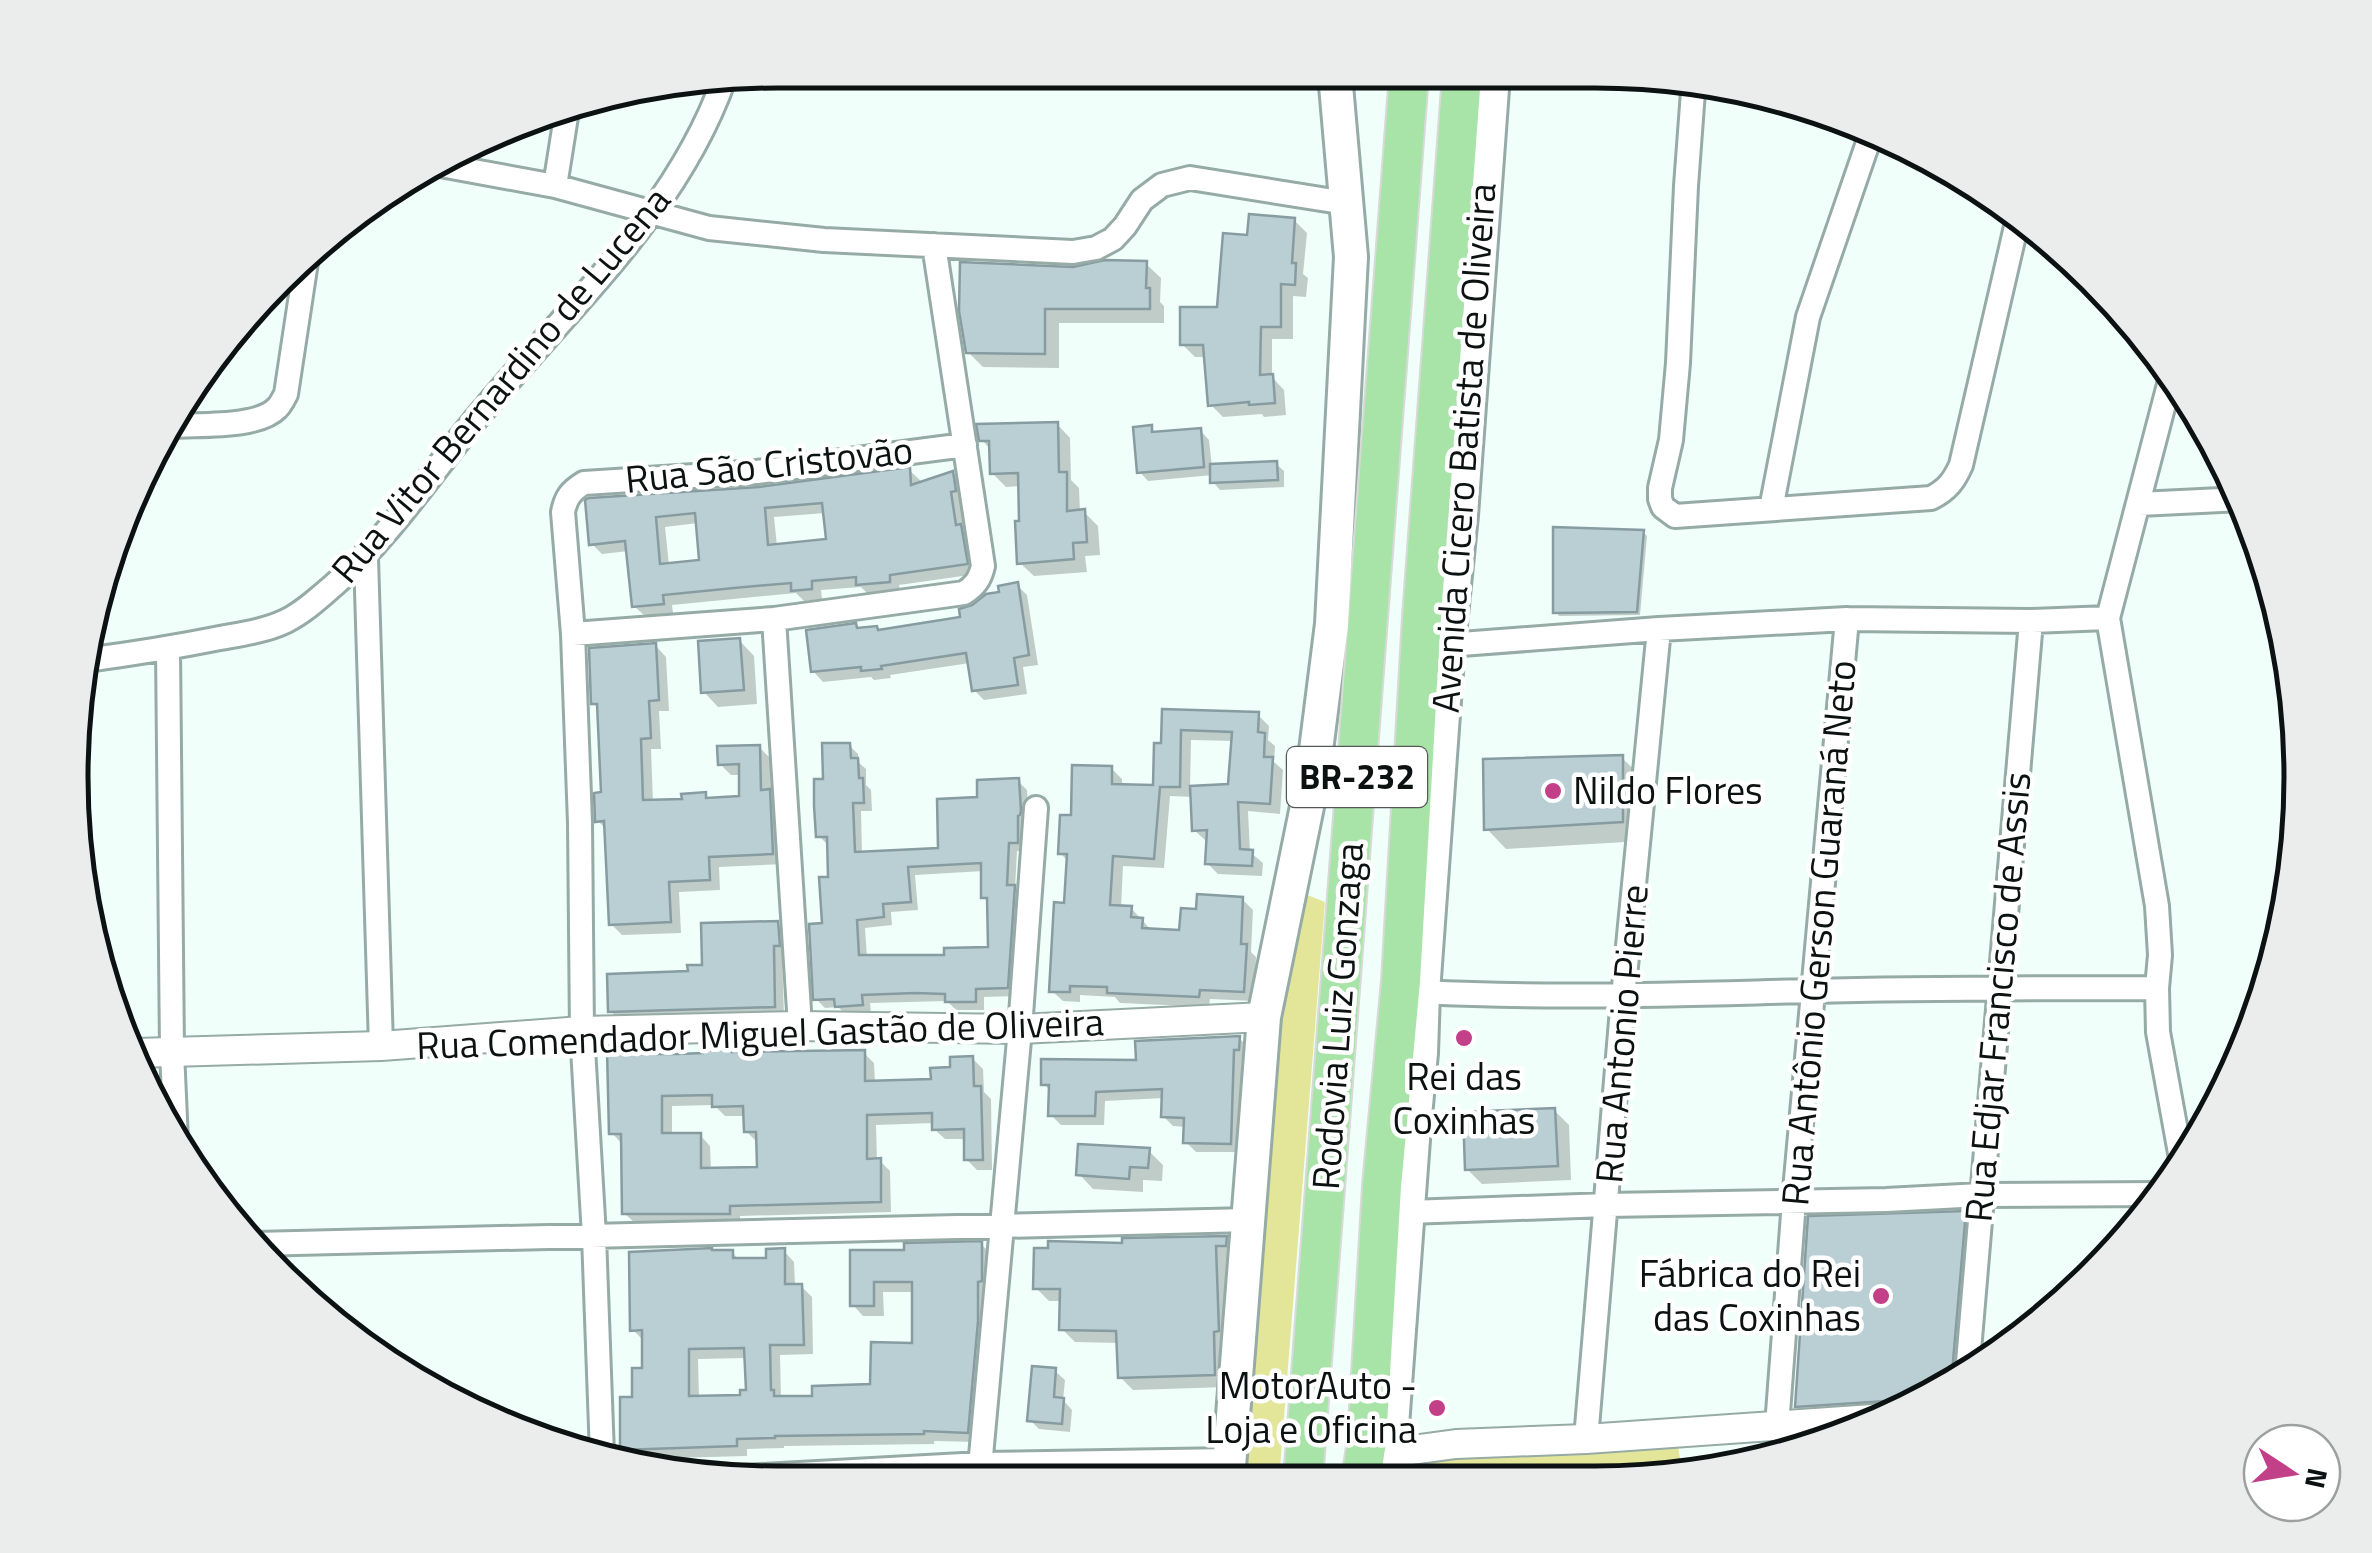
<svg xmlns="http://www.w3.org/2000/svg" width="2372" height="1553" viewBox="0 0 2372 1553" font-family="'Titillium Web',sans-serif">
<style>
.green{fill:#e3e698}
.shadow{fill:#0003;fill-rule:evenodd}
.building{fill:#bacfd4;stroke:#879ca1;stroke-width:2.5;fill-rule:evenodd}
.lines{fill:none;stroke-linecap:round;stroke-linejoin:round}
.minor-casing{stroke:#96aba6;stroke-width:28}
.tertiary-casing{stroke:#96aba6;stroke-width:32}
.secondary-casing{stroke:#96aba6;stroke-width:38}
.trunk-casing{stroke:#d8d9d9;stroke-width:42}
.minor{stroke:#fff;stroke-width:22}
.tertiary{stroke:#fff;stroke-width:28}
.secondary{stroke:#fff;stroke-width:32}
.trunk{stroke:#a8e4a8;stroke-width:38}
.poi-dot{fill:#c24088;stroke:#fff;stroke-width:4}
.labels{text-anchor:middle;stroke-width:9;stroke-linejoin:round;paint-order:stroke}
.shield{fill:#fff;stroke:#545958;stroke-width:2.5}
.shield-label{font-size:35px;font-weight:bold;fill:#0b1211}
.street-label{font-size:38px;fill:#0b1211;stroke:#fff}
.poi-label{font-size:38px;fill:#0b1211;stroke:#fff;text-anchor:end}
.rim{fill:none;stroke:#0b1211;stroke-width:5}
</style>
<rect width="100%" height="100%" fill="#f1fffb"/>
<path class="green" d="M1287 887 1325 902 1279 1480H1241Z
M1678 1447 1683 1475 1641 1482 1409 1480 1410 1459Z"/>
<path class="shadow" d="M1294 220 1307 233 1303 274 1308 278 1306 297 1293 296V339H1272V377L1284 390 1286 415 1264 417 1262 414 1223 417 1211 405 1206 357H1195L1182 344 1219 310 1250 237Z
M1146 264 1161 278 1160 302 1164 306V323H1059V368L983 367 968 352 1073 269Z
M1057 424 1070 438 1071 480 1079 488 1080 512H1084L1098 526 1100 555 1085 556 1087 572 1034 576 1020 563 1021 486 1006 487 992 473 991 450 982 440Z
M1151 428 1157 434 1200 430 1209 440 1212 467 1276 464 1284 471V487L1220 490 1213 482V475L1148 481 1139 471Z
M909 470 920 480V485L953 474 963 484 966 501 960 503 965 531 971 537 977 574 899 585 900 592 869 595 861 587 821 590 822 599 804 601 796 593 672 605 673 613 645 616 634 606 629 551 602 554 591 543 588 502 759 489ZM825 513 828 542 777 546 774 517ZM698 523 702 562 669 565 665 527Z
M1643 532 1647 536 1640 615 1559 616 1556 612Z
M1017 585 1027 595 1038 665 1023 667 1027 694 984 700 974 690 970 663 890 675 891 678 874 680 871 677 823 682 813 671 855 626 860 630 880 632 963 619Z
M740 641 754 656 757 704 718 707 704 692Z
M655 645 666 657 669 711H659L661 749H651L653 802 684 801 705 795 710 800 741 798 742 775H731L720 764 759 747 770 758 771 794 780 803 783 864 719 867 720 890 679 892 681 933 622 935 611 924 607 830 597 820 604 795 600 710 593 703Z
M1164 712 1258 715 1269 726 1268 740 1275 746 1274 762 1283 770 1280 814 1248 811 1250 852 1263 863 1262 876 1218 874 1207 863 1209 840H1205L1194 830 1193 797 1170 796 1164 868 1123 866 1121 908H1131L1152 931 1182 932 1198 912 1242 899 1253 910 1251 952 1256 957 1254 1001 1210 999 1209 1007 1120 1003 1115 997 1080 995V1002L1063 1001 1052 991 1067 905 1069 862 1060 853 1074 818 1111 768 1122 779V787L1155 788 1164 746ZM1191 740 1234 741 1231 786 1190 788Z
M849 745 858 754V762L866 769V785L871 790 872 811H861L862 854 941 850 980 799 1018 781 1027 790 1029 821 1026 851H1017L1015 889 1023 897 1016 996 984 997V1010H956L947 1001 870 1003 871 1013 846 1015 838 1007 825 1008 816 999 830 879 828 845 819 836 826 781ZM984 871V897L990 903V950L947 957 867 958 865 928 892 925 891 912 918 910 915 875Z
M1622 758 1642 777V841L1506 849 1487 829Z
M777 924 787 933 788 954H782L784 1016 620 1020 610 1011 705 967Z
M1239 1038 1249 1048V1059H1243L1240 1152H1196L1186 1142V1127L1173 1126 1163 1116 1164 1098 1105 1101 1104 1125H1061L1051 1115V1092L1044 1084Z
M731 1049 737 1055 864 1053 874 1063 875 1083 933 1081 972 1058 983 1069 984 1092 991 1099 992 1170H977L966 1159V1139H945L934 1129V1123L876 1125 877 1161H880L890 1171 891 1212 740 1216V1224L635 1223 624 1213 623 1145 612 1133 630 1052 634 1057 706 1055ZM714 1105 725 1116H746V1131L757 1142 760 1169 711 1171 710 1146 700 1135 672 1136V1106Z
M1554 1110 1569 1125 1571 1180 1482 1184 1467 1169Z
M1148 1150 1163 1165 1162 1181 1143 1180V1192L1093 1189 1079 1174Z
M1965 1214 1984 1233 1973 1370 1908 1410 1878 1421 1817 1425 1797 1406Z
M1226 1238 1239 1251 1238 1258H1228L1231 1343 1227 1387 1133 1390 1120 1377 1119 1343 1075 1342 1062 1329V1301H1049L1036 1288 1124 1245Z
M981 1244 992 1255 978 1442 934 1441V1444L784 1446V1448L747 1449V1456L633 1459 623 1449 635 1400 645 1370 644 1341 633 1330 732 1252 740 1261 769 1260 784 1251 794 1262 795 1286H801L812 1297 813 1354 780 1355 781 1398H814L872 1387 915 1345V1292H883L884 1316H863L853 1305V1252L906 1253ZM747 1358 748 1393 743 1398H699L698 1359Z
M1055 1371 1065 1380 1063 1400 1072 1410 1070 1432 1039 1429 1030 1420Z"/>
<path class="building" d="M1249 214 1295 218 1292 263H1296L1295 285 1281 284V327H1261L1260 375 1273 374 1275 403 1249 405V402L1208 406 1203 345H1180V307H1217L1223 233 1247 235Z
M1105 260 1147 261 1146 288H1150V309H1045V354L966 353 959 311 960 262 1073 267Z
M1058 422 1059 472H1067V511L1085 509 1087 542 1073 543 1074 559 1017 564 1015 521H1019L1018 473 990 474 989 441H979L976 424Z
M1152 425V432L1201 428 1204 467 1137 473 1133 427Z
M1277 461 1278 480 1210 483V464Z
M910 467 911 485 953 471 956 491 951 492 956 525 961 524 968 564 890 575V582L856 585V577L812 581V589L791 591V583L734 588 663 595 664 604 632 607 625 541 589 545 585 500 589 498 759 487ZM822 503 826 539 768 545 765 508ZM695 513 699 560 660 564 656 517Z
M1553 527 1644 530 1637 612 1553 613Z
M1018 582 1029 655 1014 658 1018 685 972 691 966 653 881 666 882 669 861 671V667L811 672 806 630 856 623 857 628 877 626 878 630 960 617 959 609 972 605 986 594 999 592 998 586Z
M740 638 744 690 701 693 698 641Z
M656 643 659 700 649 701 651 738 641 739 643 800 682 799 681 794 706 792V798L739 796V764L718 765 717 746 760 745 761 790 770 789 773 854 709 857 710 880 669 882 671 922 609 925 604 821 595 822 594 793 601 792 597 704H591L589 648Z
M1162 709 1259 712 1258 732 1265 733 1264 757H1273L1270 804 1238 802 1240 849 1253 850 1252 866 1205 864 1207 830 1192 831 1190 786 1228 784 1232 732 1181 730 1180 787H1160L1154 859 1113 856 1110 905 1132 906 1131 917 1143 918 1142 928 1179 930 1181 908 1196 909 1197 894 1243 897 1241 944H1247L1244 992 1200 990 1199 997 1107 993V987L1070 986V992H1049L1054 902 1064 903 1067 854H1058L1060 815H1071L1072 765 1112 766V784L1153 785 1154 743H1161Z
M822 743H850L851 758H858L859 778H863L864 803H853L855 852 938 848 937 799 977 797V780L1019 778 1021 811 1020 815 1018 816V843H1009L1007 885H1015L1008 988 976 989V1002H945V994L915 993 862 995 863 1005 835 1007 834 999 813 1000 809 924 822 923 819 877H828L827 837H816L814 806V779H823ZM981 863V898H987L988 947 944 948V955H859L857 920 884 917 883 904 911 902 908 867Z
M1623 755V822L1484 830 1483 759Z
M778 921 780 946H774L775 1007 608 1012 607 974 688 971 687 965H702L701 923Z
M1240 1036 1239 1050H1234L1231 1144 1183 1143 1184 1118 1161 1117 1162 1089 1096 1092 1095 1116H1048L1049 1085H1041V1059L1136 1060 1135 1041Z
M732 1046V1052L865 1050V1081L931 1079 930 1068 950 1067V1057L973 1056 974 1086H981L983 1160H964V1129L932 1130V1113L867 1115V1159L881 1158V1202L730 1206V1214H622L621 1134H609L607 1050 631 1049V1054H677L703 1053V1047ZM712 1095V1107L743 1106 744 1132H756L757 1167 701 1168V1133H662V1096Z
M1555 1108 1558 1166 1465 1170 1463 1112Z
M1078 1144 1150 1148 1148 1168 1130 1167 1129 1179 1076 1175Z
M1966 1211 1952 1373 1954 1381 1920 1403 1898 1405 1886 1401 1795 1407 1808 1216Z
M1227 1236 1226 1246H1216L1219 1331 1214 1332 1215 1375 1118 1378 1116 1331 1059 1330 1060 1289H1033L1034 1248H1048V1241L1122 1243V1238Z
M982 1241V1281L978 1282V1321L968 1433 924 1431V1434L775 1436V1438L737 1439V1446L620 1450V1397H632V1368H642V1330L630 1331 629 1252 712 1248V1250H733V1258H766V1249L785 1248V1284H802L804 1345H770L771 1390H774V1396H812V1386L870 1384 871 1342 912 1343V1282H874V1306H850V1250H904V1243ZM744 1348 746 1390H740V1395L689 1396V1349Z
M1032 1366 1056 1368 1054 1397 1064 1398 1062 1424 1027 1421Z"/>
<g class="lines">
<g class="minor-casing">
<path id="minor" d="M1694 78 1686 186 1678 363 1671 440 1660 488V499L1663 507 1675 516 1931 498C1947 490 1954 481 1961 465L2018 218
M435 164 555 186 709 228 824 240 1073 252 1096 248 1113 239 1125 226 1142 200 1162 185 1190 178 1346 203
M555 186 568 104
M2172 373 2108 618 2157 906 2160 955 2157 988 2158 1032 2182 1164
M174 426C200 424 258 428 277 408 279 407 285 396 286 394L306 262
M2139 504 2242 499
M1771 509 1808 317 1873 128
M366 558 381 1046
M774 619 800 1026
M573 634 774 619 964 593C975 586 980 579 983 566L934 245
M1448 645 1659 629 1847 619 2031 621 2108 618
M168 649 172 1052 176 1141
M86 660C131 654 175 647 220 638 242 634 265 631 286 621 304 612 319 598 334 585 393 534 435 466 486 407 573 303 678 209 724 79
M1423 992C1553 999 1682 994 1813 991 1927 988 2042 988 2157 988
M1409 1212 1607 1205 1886 1200 1981 1195 2161 1194
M255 1244 1249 1220
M1967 1374 2031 621
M1777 1426 1794 1201 1847 619
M1586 1439 1623 997 1659 629
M602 1455 594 1236 582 1031 580 823 573 634 563 512C566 497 571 491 584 483L757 472 965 445
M742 1477 981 1464 1230 1460
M979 1478 1020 1029 1036 808"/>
</g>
<g class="tertiary-casing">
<path id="tertiary" d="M136 1053 381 1046 582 1031 800 1026 1020 1029 1264 1017
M1390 1453 1456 1444 1586 1439 1887 1418"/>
</g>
<g class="secondary-casing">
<path id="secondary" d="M1228 1480 1264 1017 1312 782 1332 624 1351 257 1335 74
M1388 1480 1414 1126 1421 1053 1423 992 1448 645 1461 515 1493 75"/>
</g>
<g class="trunk-casing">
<path id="trunk" d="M1303 1480 1409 74
M1361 1480 1367 1441 1382 1186 1401 981 1422 617 1462 75"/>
</g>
<use href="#minor" class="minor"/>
<use href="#tertiary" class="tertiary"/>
<use href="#secondary" class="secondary"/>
<use href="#trunk" class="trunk"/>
</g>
<g class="poi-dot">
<circle cx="1553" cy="791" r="10"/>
<circle cx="1464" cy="1038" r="10"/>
<circle cx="1881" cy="1296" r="10"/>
<circle cx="1437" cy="1408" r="10"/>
</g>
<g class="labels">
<rect class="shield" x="1287" y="747" width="140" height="60" rx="8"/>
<g class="shield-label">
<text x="1357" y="789">BR-232</text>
</g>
<g class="street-label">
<text transform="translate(501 385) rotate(-50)" y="13">Rua Vitor Bernardino de Lucena</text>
<text transform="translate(1464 448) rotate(-86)" y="13">Avenida Cicero Batista de Oliveira</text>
<text transform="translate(769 465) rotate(-6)" y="13">Rua São Cristovão</text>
<text transform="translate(1819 933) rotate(-85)" y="13">Rua Antônio Gerson Guaraná Neto</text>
<text transform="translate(1998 997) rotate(-85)" y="13">Rua Edjar Francisco de Assis</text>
<text transform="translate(1338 1016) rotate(-86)" y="13">Rodovia Luiz Gonzaga</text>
<text transform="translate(760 1034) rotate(-2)" y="13">Rua Comendador Miguel Gastão de Oliveira</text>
<text transform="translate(1622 1034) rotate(-85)" y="13">Rua Antonio Pierre</text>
</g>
<g class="poi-label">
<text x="1573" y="804" text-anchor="start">Nildo Flores</text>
<text x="1464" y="1090" text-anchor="middle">Rei das<tspan x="1464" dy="44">Coxinhas</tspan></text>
<text x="1861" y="1287">Fábrica do Rei<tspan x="1861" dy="44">das Coxinhas</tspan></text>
<text x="1417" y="1399">MotorAuto -<tspan x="1417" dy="44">Loja e Oficina</tspan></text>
</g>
</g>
<path d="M0 0H2372V1553H0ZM777 88H1595A689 689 0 0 1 2284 777V777A689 689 0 0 1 1595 1466H777A689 689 0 0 1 88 777V777A689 689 0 0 1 777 88Z" fill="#ebecec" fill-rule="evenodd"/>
<path class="rim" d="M777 88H1595A689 689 0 0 1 2284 777V777A689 689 0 0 1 1595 1466H777A689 689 0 0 1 88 777V777A689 689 0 0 1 777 88Z"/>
<g transform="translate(2292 1473) rotate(102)"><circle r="48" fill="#ffffff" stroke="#9da0a0" stroke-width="2.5"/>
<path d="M0-8L18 38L0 25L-18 38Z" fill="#c24088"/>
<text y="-15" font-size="28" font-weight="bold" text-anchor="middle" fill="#0b1211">N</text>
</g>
</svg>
